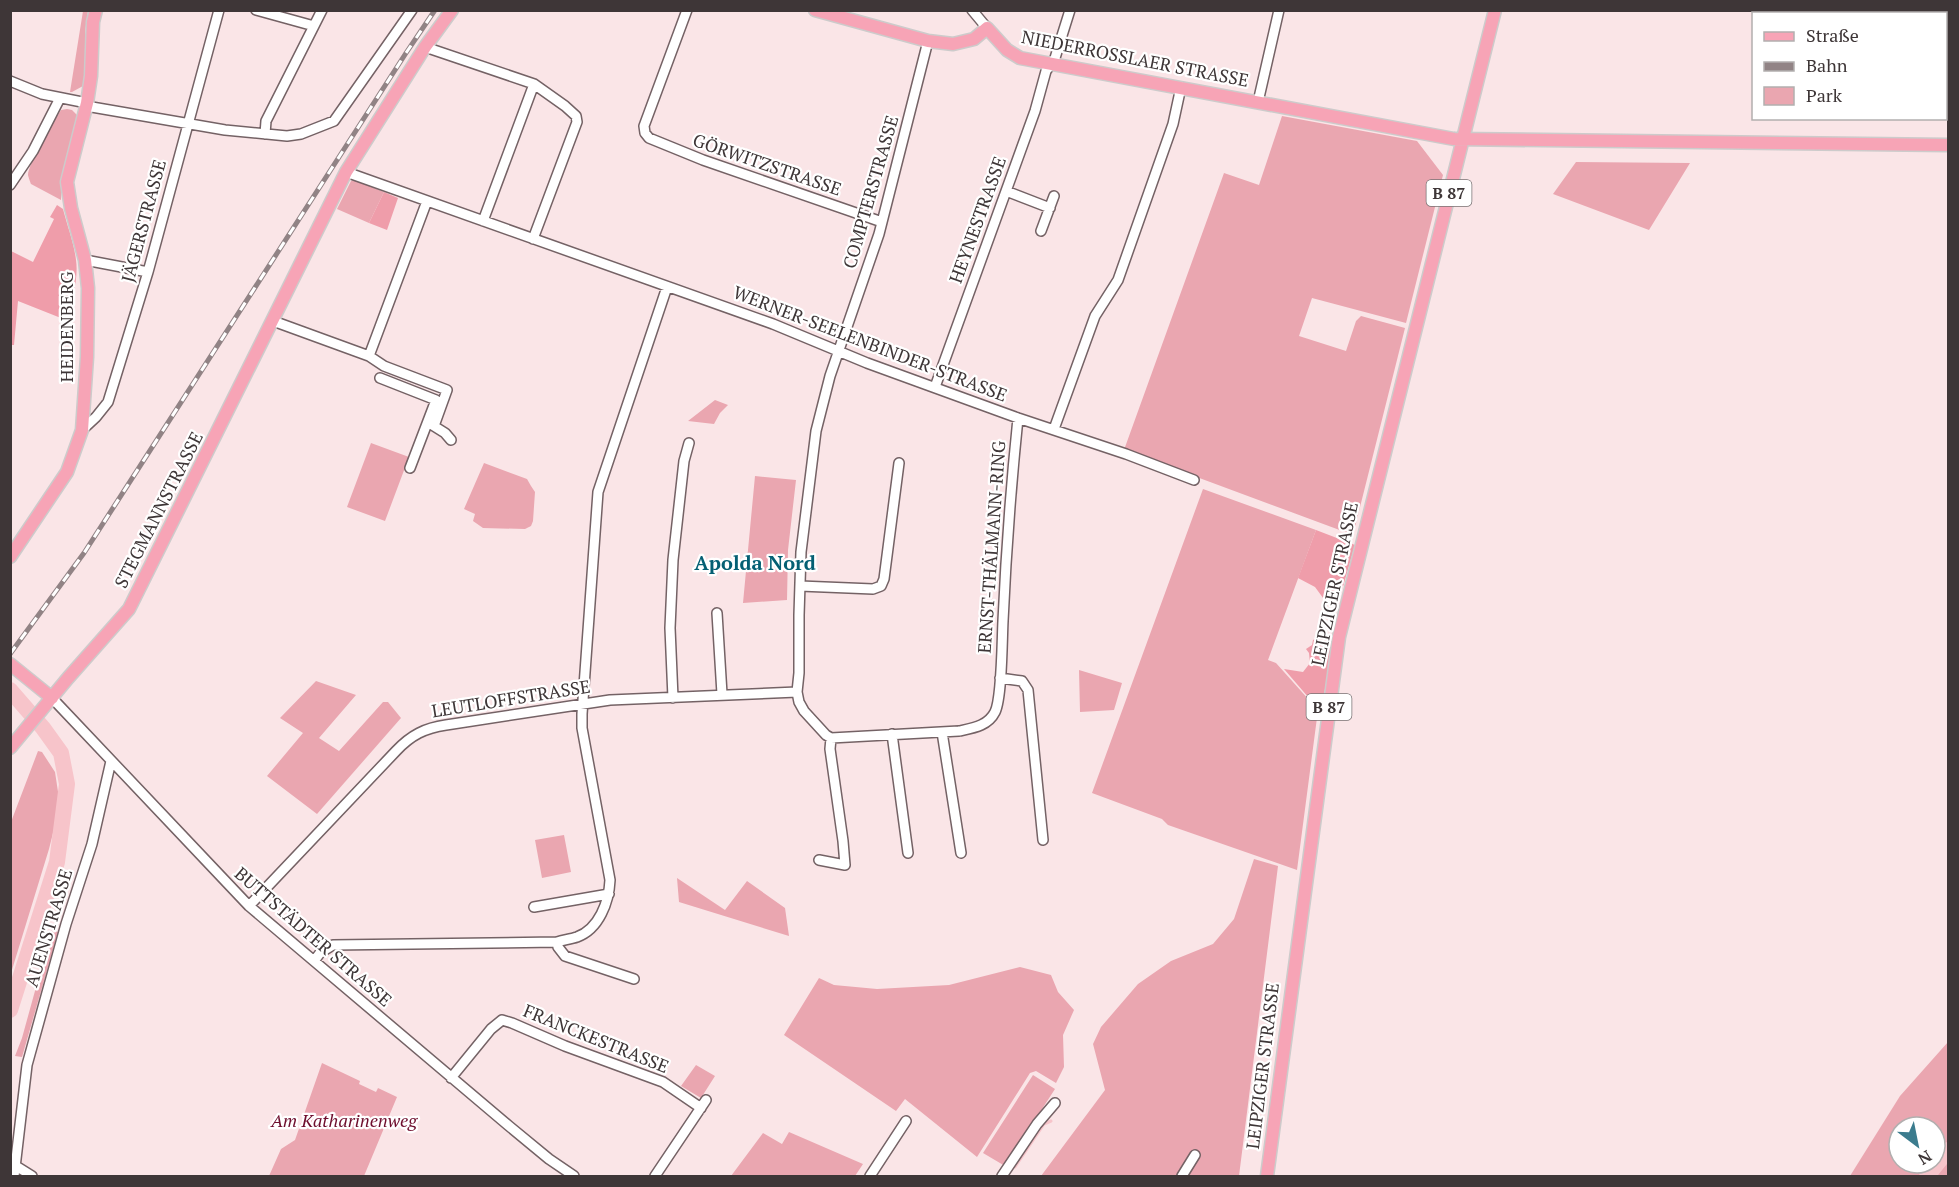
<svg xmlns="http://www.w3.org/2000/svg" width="1959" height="1187" viewBox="0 0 1959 1187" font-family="'PT Serif',serif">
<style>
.green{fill:#eaa6b0}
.forest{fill:#ef9daa}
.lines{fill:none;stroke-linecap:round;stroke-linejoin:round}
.stream{stroke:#f7c4ca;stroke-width:3}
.river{stroke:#f7c4ca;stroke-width:16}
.minor-casing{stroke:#746265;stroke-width:12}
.major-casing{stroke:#cdcbcb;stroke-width:15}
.minor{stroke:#fff;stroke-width:9}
.major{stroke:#f7a4b6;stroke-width:12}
.rail-casing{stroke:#918385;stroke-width:5}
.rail{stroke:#fff;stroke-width:3;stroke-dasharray:9;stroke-linecap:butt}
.labels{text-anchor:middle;stroke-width:4.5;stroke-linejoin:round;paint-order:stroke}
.shield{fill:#fff;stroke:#787273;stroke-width:1.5}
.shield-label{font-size:16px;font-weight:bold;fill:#3e3637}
.street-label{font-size:18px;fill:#3e3637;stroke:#fff}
.park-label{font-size:18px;font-style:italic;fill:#6e0e2d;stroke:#fff}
.neighbourhood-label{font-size:20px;font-weight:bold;fill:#045f73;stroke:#fff}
</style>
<rect width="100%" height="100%" fill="#fae5e7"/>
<path class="green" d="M83 11H88L85 32 87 67 85 81 83 86 72 92H70Z
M67 109 72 110 77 115 62 177 61 200 31 184C31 184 28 176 28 175 28 164 54 121 61 110Z
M1282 116 1417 141 1443 175 1406 323 1312 298 1299 336 1346 351 1356 321 1361 316 1405 328 1353 535 1124 450 1224 173 1259 185Z
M1576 162 1690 163 1649 230 1553 194Z
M354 180 384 192 369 223 337 209 351 181Z
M715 400 728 405 720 413 714 424 688 421Z
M371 443 409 457 385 521 347 507Z
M484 463 527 479 531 486 535 492 533 521 531 526 525 529 483 528 473 521 475 514 464 509Z
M755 476 796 480 788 550 787 600 743 603Z
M1203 489 1316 530 1268 660 1276 663 1318 710 1297 870 1168 825 1162 819 1092 793Z
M1079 670 1122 683 1114 710 1080 712Z
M316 681 356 695 319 738 339 751 383 702H388L401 718 317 814 267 776 303 733 280 718Z
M38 751 42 752 55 772 60 805 49 849 11 973V822Z
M564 835 571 872 542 878 535 840Z
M1254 859 1278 866 1239 1176H1041L1105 1090 1093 1044 1101 1027 1138 984 1171 961 1213 944 1234 919Z
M677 878 725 910 747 881 785 908 789 936 679 902Z
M52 930 58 932 22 1057 15 1056 22 1038 46 951H49L52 942 49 940Z
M1020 967 1051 975 1058 992 1074 1010 1063 1035 1064 1067 1056 1083 1036 1071 1030 1073 977 1157 905 1099 896 1111 784 1035 819 978 834 985 877 989 949 985Z
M1948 1042V1142L1935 1157V1127H1899V1163H1930L1923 1176H1850L1900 1096Z
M322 1063 360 1081 359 1084 376 1092 378 1088 397 1097 364 1176H269L281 1149 295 1140Z
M696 1065 715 1076 701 1098 681 1086Z
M1033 1075 1055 1089 1005 1166 983 1153Z
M789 1132 863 1164 855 1176H731L763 1133 782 1144Z
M1948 1147V1176H1927L1930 1168Z"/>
<path class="forest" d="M384 192 398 198 387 230 369 223Z
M57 205 63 209C67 225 74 243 76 260 79 281 70 302 71 322L18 301 14 345H11V251L33 262 54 219 50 217Z
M1316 530 1355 545 1338 604 1330 605 1326 602 1315 587 1298 578Z
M1319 637 1333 643 1321 712 1284 669 1303 672 1310 663 1309 653 1306 649 1312 645 1313 640Z"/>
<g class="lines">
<path class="stream" d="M1015 1167 1044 1124 1051 1121"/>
<path class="river" d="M10 690 43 728 61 753 67 784 57 862 10 1010
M1927 1176 1948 1150"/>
<g class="minor-casing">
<path id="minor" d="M256 10 314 26
M687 10 644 126 645 133 649 138 703 160 882 222
M972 10 987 28
M928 41 879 234 830 376 816 431 801 552 799 615V673L797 692 799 702 804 711 826 735 831 738 959 731C973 728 988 726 995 712 1002 698 1002 640 1003 621 1006 553 1011 486 1018 418
M425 47 534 84 565 106 576 116 577 122 533 239
M10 81 42 94 87 103
M1258 102 1279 10
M86 106 225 130 287 136 301 134 334 121 412 10
M265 134 266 121 322 10
M346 172 773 324 867 363 1018 418 1126 454 1194 480
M10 185 33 151 60 98
M1006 191 1050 208
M483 221 534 84
M1041 231 1054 196
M85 260 148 272
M273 321 369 356 384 366 447 390 434 426
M369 356 427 201
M380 378 436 400 410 468
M935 387 1035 111 1046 71 1055 58 1070 10
M429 423 445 433 451 440
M1054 429 1095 316 1118 280 1173 124 1181 87
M82 430 96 417 108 402 148 272 219 10
M800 586 873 589 881 586 884 579 899 463
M717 613 722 694
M1000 678 1022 681 1028 690 1043 840
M52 698 249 906 509 1126 549 1159 574 1176
M673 698 670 628 673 560 684 461 689 443
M942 732 961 853
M892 734 908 853
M819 860 845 865 843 841 830 749 831 738
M249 906 396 751C411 735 425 728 446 725L610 700 797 692
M534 907 609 894
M557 942 558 947 565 956 634 979
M314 961 320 953 333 945 557 942C564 940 571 939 577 937 599 929 609 902 610 880L582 728V714L598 492 667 287
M451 1078 491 1029 502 1020 512 1023 565 1046 663 1082 701 1108
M16 1166 32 1176
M14 1176 27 1065 66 924 92 844 111 761
M655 1176 706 1100
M870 1176 906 1121
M1002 1176 1037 1124 1055 1103
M1182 1176 1195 1155"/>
</g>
<g class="major-casing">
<path id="major" d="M815 10 928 41 953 44 974 39 987 28 1007 50 1020 58 1454 139 1948 145
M10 557 67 472 82 430 87 357 88 288 85 260 71 208 67 182 87 103 91 76 93 22 96 10
M10 664 52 698
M10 748 68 678 129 609 346 172 425 47 452 10
M1267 1176 1339 637 1495 10"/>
</g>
<use href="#minor" class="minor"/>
<use href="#major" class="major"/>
<g class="rail-casing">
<path id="rail" d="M10 654 84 553 406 53 435 10"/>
</g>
<use href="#rail" class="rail"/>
</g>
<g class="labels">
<g class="shield">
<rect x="1426.5" y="180" width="45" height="26" rx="4.5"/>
<rect x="1306.5" y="694" width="45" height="26" rx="4.5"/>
</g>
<g class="shield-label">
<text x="1449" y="199">B 87</text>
<text x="1329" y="713">B 87</text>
</g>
<g class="street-label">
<text transform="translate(1135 59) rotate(11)" y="6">NIEDERROSSLAER STRASSE</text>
<text transform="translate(767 165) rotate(19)" y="6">GÖRWITZSTRASSE</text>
<text transform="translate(871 192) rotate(-74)" y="6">COMPTERSTRASSE</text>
<text transform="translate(978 220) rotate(-70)" y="6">HEYNESTRASSE</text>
<text transform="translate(144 221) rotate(-75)" y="6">JÄGERSTRASSE</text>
<text transform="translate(67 327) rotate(-90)" y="6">HEIDENBERG</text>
<text transform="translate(870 344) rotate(21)" y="6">WERNER-SEELENBINDER-STRASSE</text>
<text transform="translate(159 510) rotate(-63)" y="6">STEGMANNSTRASSE</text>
<text transform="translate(992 547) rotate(-86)" y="6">ERNST-THÄLMANN-RING</text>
<text transform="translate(1335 584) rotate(-78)" y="6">LEIPZIGER STRASSE</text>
<text transform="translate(511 699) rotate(-9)" y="6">LEUTLOFFSTRASSE</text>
<text transform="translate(49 928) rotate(-73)" y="6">AUENSTRASSE</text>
<text transform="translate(313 937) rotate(41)" y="6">BUTTSTÄDTER STRASSE</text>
<text transform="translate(596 1039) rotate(22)" y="6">FRANCKESTRASSE</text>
<text transform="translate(1263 1066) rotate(-83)" y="6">LEIPZIGER STRASSE</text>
</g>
<g class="park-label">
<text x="344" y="1127">Am Katharinenweg</text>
</g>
<g class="neighbourhood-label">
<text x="755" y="570">Apolda Nord</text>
</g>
</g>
<rect width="1959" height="1187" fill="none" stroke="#3e3637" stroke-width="24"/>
<rect x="1752" y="12" width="195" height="108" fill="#ffffff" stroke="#b2afaf" stroke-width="1.5"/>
<rect x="1764" y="32" width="30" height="9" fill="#f7a4b6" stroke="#b2afaf" stroke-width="1.5"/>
<text x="1806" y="42" font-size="18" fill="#3e3637">Straße</text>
<rect x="1764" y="62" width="30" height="9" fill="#918385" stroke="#b2afaf" stroke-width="1.5"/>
<text x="1806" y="72" font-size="18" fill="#3e3637">Bahn</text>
<rect x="1764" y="87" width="30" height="18" fill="#eaa6b0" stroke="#b2afaf" stroke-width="1.5"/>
<text x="1806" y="102" font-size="18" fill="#3e3637">Park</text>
<g transform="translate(1917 1145) rotate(148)"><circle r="28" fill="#ffffff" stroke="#b2afaf" stroke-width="1.5"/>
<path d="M0-4.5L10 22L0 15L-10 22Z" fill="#3b7c8e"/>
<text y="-9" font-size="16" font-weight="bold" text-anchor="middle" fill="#3e3637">N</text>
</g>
</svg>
